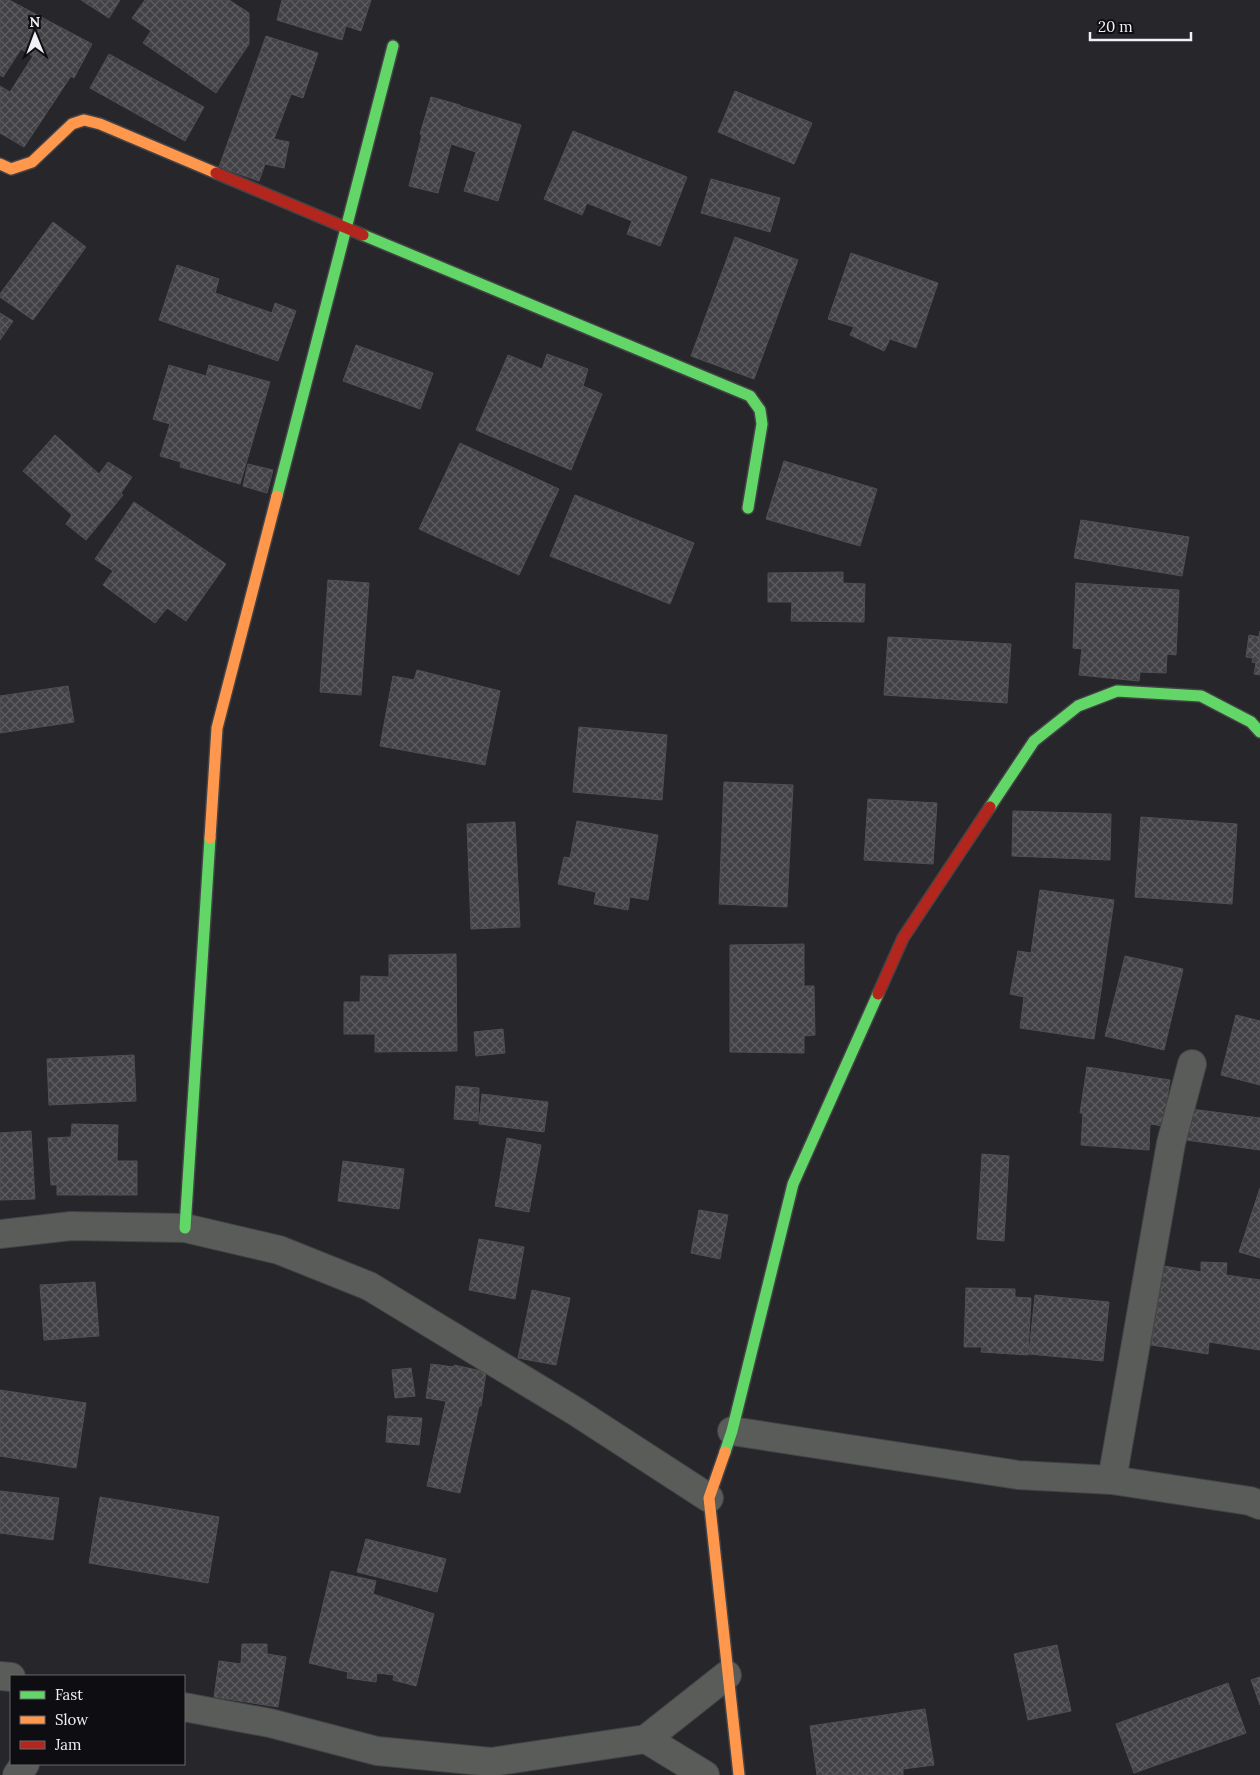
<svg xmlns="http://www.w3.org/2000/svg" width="1260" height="1775" viewBox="0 0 1260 1775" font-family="Lora,serif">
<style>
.building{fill:url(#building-cross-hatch);stroke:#505054}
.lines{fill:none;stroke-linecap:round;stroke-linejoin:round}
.street-casing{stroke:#434347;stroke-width:30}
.fast-casing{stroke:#434347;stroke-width:14}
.slow-casing{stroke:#434347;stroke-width:14}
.jam-casing{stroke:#434347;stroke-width:14}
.street{stroke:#595c58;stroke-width:28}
.fast{stroke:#63d668;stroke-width:11}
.slow{stroke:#ff974d;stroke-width:11}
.jam{stroke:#b3261e;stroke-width:11}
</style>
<defs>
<pattern id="building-cross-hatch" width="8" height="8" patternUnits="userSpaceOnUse" patternTransform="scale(1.25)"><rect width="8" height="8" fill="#424246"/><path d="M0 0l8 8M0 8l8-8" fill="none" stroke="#5e5e61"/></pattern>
</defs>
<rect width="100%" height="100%" fill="#26262b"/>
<path class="building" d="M0 0H9L92 44 74 78 71 76 24 147 0 133V86L10 92 33 56 21 49 3 77 0 75Z
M81 0H120L109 18Z
M145 0H229L249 13V44L216 93 143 43 151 31 132 18Z
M282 0H371L361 31 346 26 342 40 277 20Z
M266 36 318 53 303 98 291 94 274 139 289 142 284 168 265 164 259 181 219 167Z
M109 54 204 107 185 141 90 88Z
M735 91 812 123 794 164 718 132Z
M431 97 460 105V106L521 125 498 201 464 191 476 152 451 144 438 193 409 186 422 135 420 134Z
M573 131 687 177 660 246 627 234 632 221 587 203 582 215 544 199Z
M711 179 780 198 770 232 701 213Z
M53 222 86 247 33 320 0 297V294Z
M735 237 798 260 754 379 691 356Z
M851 253 938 283 916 348 890 339 884 351 850 335 854 327 828 319Z
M177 265 219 279 215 293 272 313 275 303 296 311 278 361 159 320Z
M0 313 13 321 0 340Z
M356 345 433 373 420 409 343 381Z
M547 354 588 369 583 386 602 394 571 470 476 430 508 355 542 369Z
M169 365 206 376 209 365 270 382 240 484 180 467 181 462 160 456 170 424 153 419Z
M55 435 99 474 108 462 132 477 121 493 123 495 86 540 66 524 72 515 23 471Z
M460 443 559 489 519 575 419 529Z
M784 461 877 489 860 546 766 519Z
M248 464 273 470 267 493 243 486Z
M575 495 694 543 670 604 550 556Z
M134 502 226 564 186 621 167 608 155 623 103 585 113 571 95 559Z
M1081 520 1189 537 1182 576 1074 558Z
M843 572V583L865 584 864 622 791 621 792 602H768V573Z
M328 580 369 583 361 695 320 692Z
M1076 583 1179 590 1176 655 1167 654 1166 673 1140 672 1139 681 1079 675 1082 649 1073 648Z
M1260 631V675L1254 674 1256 663 1252 662 1253 658 1246 657 1249 635 1259 637Z
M888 637 1011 644 1007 703 884 695Z
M417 670 500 691 485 765 380 746 393 676 414 680Z
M68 686 74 722 0 733V696Z
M579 727 667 735 662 800 573 792Z
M724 782 793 785 787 907 719 904Z
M868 799 937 803 933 864 864 860Z
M1013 811 1111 814 1110 860 1012 856Z
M1141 817 1237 824 1232 904 1135 897Z
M577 821 658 835 648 900 630 897 628 910 594 904 596 892 558 884 564 857 570 858Z
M515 822 520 927 471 929 467 824Z
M1040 890 1114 900 1094 1039 1020 1028 1024 997 1010 994 1018 951 1031 953Z
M804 944V986H814L815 1035 804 1036V1053L730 1052V945Z
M456 954 457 1051 375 1052V1034H344V1002H360L361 976 389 977V955Z
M1125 956 1183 969 1164 1050 1105 1036Z
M1236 1015 1260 1021V1085L1221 1075Z
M503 1029 505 1053 476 1056 474 1032Z
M134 1055 136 1101 49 1105 47 1059Z
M1087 1067 1170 1080 1163 1126 1150 1124 1149 1150 1081 1145 1083 1113H1080Z
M456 1086 479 1088 478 1121 454 1119Z
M482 1094 548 1102 544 1132 479 1124Z
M1191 1109 1260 1118V1150L1186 1140Z
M72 1124 118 1125 117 1161H137V1195H57V1185H51L48 1138 71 1137Z
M31 1131 35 1199 0 1200V1133Z
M507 1138 541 1145 529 1212 495 1206Z
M982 1154 1009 1156 1004 1241 977 1239Z
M343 1161 404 1169 399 1209 338 1201Z
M1260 1188V1258L1239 1252Z
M699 1210 728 1215 720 1259 691 1253Z
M479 1239 524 1247 515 1299 469 1290Z
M1201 1262 1227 1263 1226 1275 1260 1280V1350L1209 1342 1208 1354 1151 1345 1164 1266 1201 1272Z
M95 1282 99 1336 44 1340 40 1285Z
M966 1288 1015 1289V1297L1031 1298 1028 1355 981 1352 982 1347H964Z
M532 1290 570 1298 556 1365 518 1358Z
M1035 1295 1109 1302 1103 1361 1029 1354Z
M431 1364 454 1367V1365L486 1372 481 1406H479L460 1493 427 1486 446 1401 426 1398Z
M411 1368 415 1396 395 1398 392 1370Z
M0 1390 86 1403 76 1468 0 1456Z
M388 1416 422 1418 419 1445 386 1442Z
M0 1491 59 1498 53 1540 0 1533Z
M100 1497 219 1517 208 1583 89 1563Z
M366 1539 446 1559 437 1592 357 1572Z
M331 1571 376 1581 373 1594 434 1614 416 1686 393 1680 394 1675 377 1673 376 1682 347 1678 348 1672 309 1663Z
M242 1644H267V1654L286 1657 278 1707 214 1697 219 1661 241 1664Z
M1057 1645 1071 1711 1028 1720 1014 1654Z
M1260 1677V1705L1251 1680Z
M1228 1683 1246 1733 1134 1773 1116 1724Z
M925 1709 934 1765 903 1769V1775H817L810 1726Z"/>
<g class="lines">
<g class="street-casing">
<path id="street" d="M0 1234 71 1226 185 1228 279 1250 369 1286 575 1411 709 1498
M732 1431 1018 1475 1112 1480 1250 1501 1260 1505
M1112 1480 1171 1143 1192 1064
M0 1676 11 1677
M184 1707 270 1723 377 1751 491 1762 646 1739 727 1675
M646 1739 705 1775
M17 1775 25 1764"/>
</g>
<g class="fast-casing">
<path id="fast" d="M363 235 750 396 760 410 762 424 748 508
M277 496 393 46
M990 807 1034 741 1078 706 1117 691 1201 696 1251 722 1260 732
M185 1228 210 838
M725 1452 732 1431 793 1184 878 994"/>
</g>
<g class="slow-casing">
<path id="slow" d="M0 164 11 169 32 162 72 124 84 120 100 124 216 173
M210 838 217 728 277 496
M725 1452 709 1498 739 1775"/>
</g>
<g class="jam-casing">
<path id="jam" d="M216 173 363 235
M878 994 903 938 990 807"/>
</g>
<use href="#street" class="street"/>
<use href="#fast" class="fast"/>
<use href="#slow" class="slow"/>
<use href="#jam" class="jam"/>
</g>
<rect x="10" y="1675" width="175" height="90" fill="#0e0d11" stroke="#68686d"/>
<rect x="20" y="1691" width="25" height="8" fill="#63d668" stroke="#68686d"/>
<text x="55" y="1700" font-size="15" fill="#f0f0f6">Fast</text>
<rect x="20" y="1716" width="25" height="8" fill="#ff974d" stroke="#68686d"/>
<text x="55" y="1725" font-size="15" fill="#f0f0f6">Slow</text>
<rect x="20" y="1741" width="25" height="8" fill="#b3261e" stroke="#68686d"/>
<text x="55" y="1750" font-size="15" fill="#f0f0f6">Jam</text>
<g transform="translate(35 35) rotate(359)" stroke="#0e0d11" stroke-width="4" paint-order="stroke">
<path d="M0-4L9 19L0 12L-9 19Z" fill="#f0f0f6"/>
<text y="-8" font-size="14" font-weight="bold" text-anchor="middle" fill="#f0f0f6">N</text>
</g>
<path d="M1090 32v8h101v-8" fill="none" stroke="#f0f0f6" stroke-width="2.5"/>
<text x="1098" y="32" font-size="15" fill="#f0f0f6" stroke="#0e0d11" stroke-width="4" paint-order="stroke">20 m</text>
</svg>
